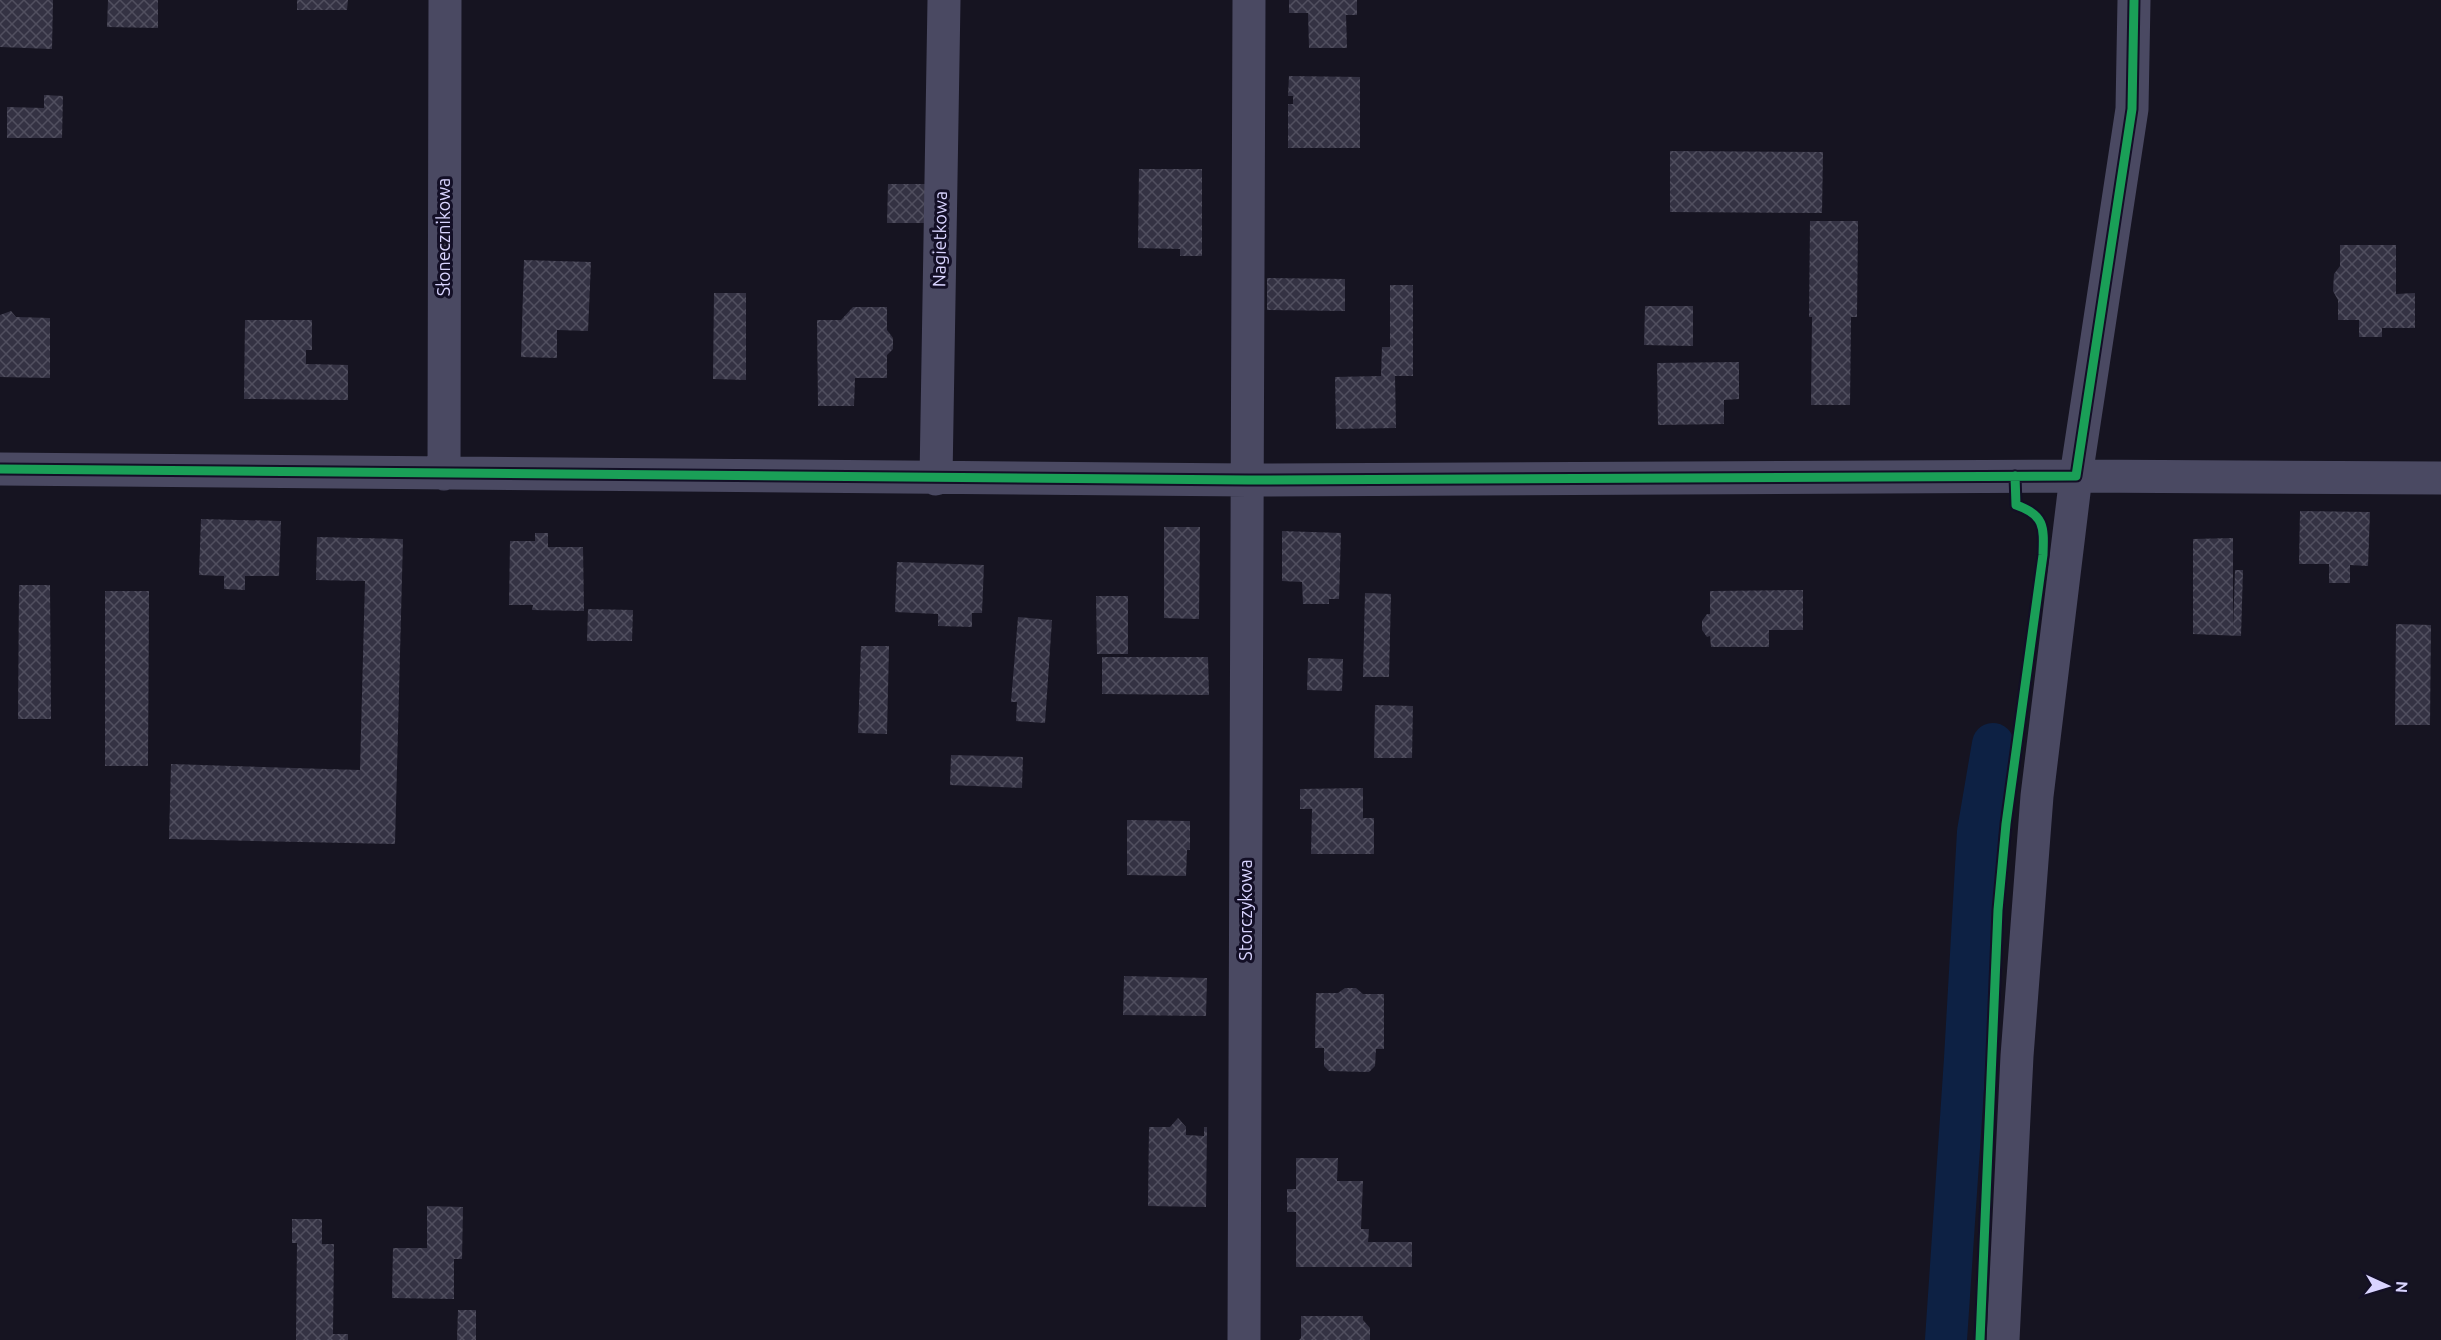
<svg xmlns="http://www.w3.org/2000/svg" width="2441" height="1340" viewBox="0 0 2441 1340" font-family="Ubuntu,sans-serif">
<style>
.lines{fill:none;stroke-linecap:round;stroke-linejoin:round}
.canal{stroke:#0d2144;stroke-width:42}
.building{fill:url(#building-cross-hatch)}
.minor{stroke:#4a4962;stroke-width:33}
.cycleway-casing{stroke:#130f26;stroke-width:13}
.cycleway{stroke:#1a9f57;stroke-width:9}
.labels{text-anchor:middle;stroke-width:6;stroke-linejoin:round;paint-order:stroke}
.street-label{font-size:18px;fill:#d9d4ff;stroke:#130f26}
</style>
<defs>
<pattern id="building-cross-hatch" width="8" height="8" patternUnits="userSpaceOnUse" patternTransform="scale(1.5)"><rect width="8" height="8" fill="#343243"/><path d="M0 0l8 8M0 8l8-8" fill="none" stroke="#514f5f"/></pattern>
</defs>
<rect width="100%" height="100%" fill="#161421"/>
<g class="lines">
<path class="canal" d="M1946 1340 1965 1059 1978 832 1993 744"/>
</g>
<path class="building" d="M0 0H53L52 49 0 47Z
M108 0H158V28L107 27Z
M297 0H348L347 10H297Z
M1289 0H1357V15H1346L1347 48H1309L1308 13H1289Z
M1289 76 1360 77V148H1288V104H1293V96H1288Z
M44 95 63 96 62 138H7V107L44 108Z
M1670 151 1823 152 1822 213 1670 212Z
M1139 169H1202V256H1180V249L1138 248Z
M888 184H926V223H887Z
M1810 221H1858L1857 317H1851L1850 405H1811L1812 317H1809Z
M2340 245H2396V294L2415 293V328H2382V337H2359V320H2338V300L2333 291 2334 274 2340 266Z
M524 260 591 262 588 331 557 330V358L521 357Z
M1267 278 1345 279V311L1267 310Z
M1390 285H1413V376H1395L1396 428 1336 429 1335 377 1381 376 1382 347H1390Z
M714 293H746V380L713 379Z
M1645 306H1693V346L1644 345Z
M853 307H887V330L893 338V349L887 355V378H855L854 406H818L817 320H841Z
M11 311 16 317 50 318V378L0 377V315Z
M245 320H312V350H306V364L348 365V400L244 399Z
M1739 362V399L1724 400V424L1658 425 1657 363Z
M2300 511 2370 512 2368 566 2350 565V583H2329V564H2299Z
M201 519 281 521 279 576H245V590L224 589V576L199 575Z
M1164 527H1200L1199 619 1164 618Z
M1282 531 1341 533 1339 599H1329V604H1303L1302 582 1282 581Z
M535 533H548V547H583L584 611 532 610 533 605H509L510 541H535Z
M317 537 403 539 395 844 169 839 171 764 360 770 365 581 316 580Z
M2233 538V631L2235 570H2243L2241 636 2193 634V539Z
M897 562 984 565 982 613H972V627L938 626V614L895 612Z
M19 585H50L51 719H18Z
M1803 590V630H1769V647H1711L1710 636 1707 637 1702 630V621L1707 614H1710V591Z
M105 591H149L148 766H105Z
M1365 593 1391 594 1389 677H1363Z
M1096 596H1128V654H1097Z
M588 609 633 610 632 641H587Z
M1018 617 1052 620 1045 723 1016 721 1017 702H1011Z
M2396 624 2431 625 2430 725H2395Z
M861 646H889L887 734 858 733Z
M1102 657H1208L1209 695 1102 694Z
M1308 658 1343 659 1342 691 1307 690Z
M1375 705 1413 706 1412 758H1374Z
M951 755 1023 757 1022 788 950 785Z
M1363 788V818H1374V854H1311L1312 809H1300V789Z
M1127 820 1190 821V850H1187L1186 876 1127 875Z
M1124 976 1207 978 1206 1016 1123 1015Z
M1345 988H1356L1363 994H1384V1049H1376L1375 1066 1369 1072 1329 1071 1324 1066V1048H1315L1316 993H1338Z
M1178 1118 1186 1127V1135L1204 1136V1127H1207L1206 1207 1148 1206 1149 1127H1170Z
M1296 1158H1338L1337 1181H1363L1361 1229H1369L1368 1242H1412V1267H1296V1212H1287V1189H1296Z
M427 1206 463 1207 462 1259H454V1299L392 1298 393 1248H427Z
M292 1219H322V1244H334L333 1334H348V1340H296L297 1243H292Z
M458 1310H476V1340H457Z
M1301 1316H1363V1320L1370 1328V1340H1299L1301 1338Z"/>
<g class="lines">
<path class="minor" d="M0 469 1248 480 2076 476 2132 109 2134 0
M444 474 445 0
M936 479 944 0
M1244 1340 1249 0
M2003 1340 2017 1056 2037 796 2076 476 2441 478"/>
<g class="cycleway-casing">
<path id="cycleway" d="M0 469 1248 480 2076 476 2132 109 2134 0
M1980 1340 1998 910 2006 824 2043 555C2044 527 2045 515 2016 505L2015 476"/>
</g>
<use href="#cycleway" class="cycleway"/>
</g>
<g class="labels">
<g class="street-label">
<text transform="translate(444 237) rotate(-90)" y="6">Słonecznikowa</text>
<text transform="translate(940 239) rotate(-89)" y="6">Nagietkowa</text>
<text transform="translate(1246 910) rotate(-90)" y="6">Storczykowa</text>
</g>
</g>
<g transform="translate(2387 1286) rotate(94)" stroke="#130f26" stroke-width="4.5" paint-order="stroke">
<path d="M0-4.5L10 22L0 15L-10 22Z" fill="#d9d4ff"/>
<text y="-9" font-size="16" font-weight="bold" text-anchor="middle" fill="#d9d4ff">N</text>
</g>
</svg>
